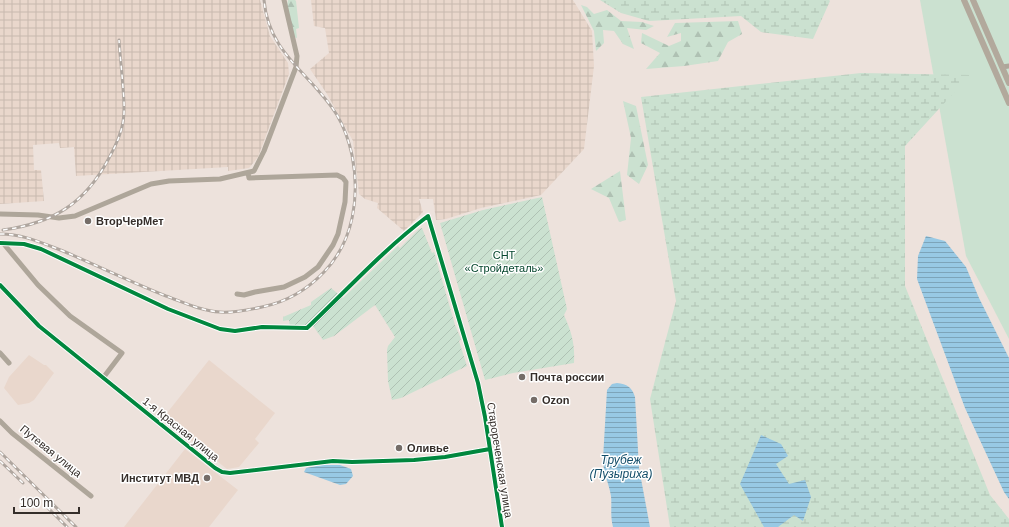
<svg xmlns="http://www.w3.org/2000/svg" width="1009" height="527" viewBox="0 0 1009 527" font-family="Arial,sans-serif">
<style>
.built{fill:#e9d7cc}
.industrial{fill:url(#industrial-grid)}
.grass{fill:#cbe1d0}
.forest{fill:url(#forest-firs)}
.wetland{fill:url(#wetland-marsh)}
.garden{fill:url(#garden-furrows)}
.water{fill:url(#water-rules)}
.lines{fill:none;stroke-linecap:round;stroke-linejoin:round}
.minor{stroke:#aea69a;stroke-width:5}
.major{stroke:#b2a99c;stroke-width:6}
.rail-casing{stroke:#afa69f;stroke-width:3}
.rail{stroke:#fff;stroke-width:1.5;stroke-dasharray:4.5;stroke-linecap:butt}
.cycleway-casing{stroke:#fff;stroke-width:6}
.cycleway{stroke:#00873e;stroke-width:4}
.poi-dot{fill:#756d68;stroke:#fff;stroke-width:1.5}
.labels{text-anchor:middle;stroke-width:3;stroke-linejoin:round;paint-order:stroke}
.poi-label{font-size:11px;font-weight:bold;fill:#352e2a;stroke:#fff;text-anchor:start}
.park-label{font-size:11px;fill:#06472e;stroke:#fff}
.street-label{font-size:11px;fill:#352e2a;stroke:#fff}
.water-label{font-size:12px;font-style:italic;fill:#124d69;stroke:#fff}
</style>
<defs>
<pattern id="industrial-grid" width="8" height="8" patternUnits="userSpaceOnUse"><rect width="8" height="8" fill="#e9d7cc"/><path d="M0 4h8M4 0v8" fill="none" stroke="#c8b9af"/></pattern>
<pattern id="forest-firs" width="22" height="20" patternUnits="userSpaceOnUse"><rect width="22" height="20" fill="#cbe1d0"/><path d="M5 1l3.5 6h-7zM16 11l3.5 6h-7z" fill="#afc1b3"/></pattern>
<pattern id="wetland-marsh" width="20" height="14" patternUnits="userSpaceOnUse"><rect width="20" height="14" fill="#cbe1d0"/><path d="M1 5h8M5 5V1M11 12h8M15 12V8" fill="none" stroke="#afc1b3"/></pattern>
<pattern id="garden-furrows" width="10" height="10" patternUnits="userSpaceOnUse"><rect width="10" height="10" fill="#cbe1d0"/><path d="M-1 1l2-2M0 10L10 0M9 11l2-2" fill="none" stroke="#afc1b3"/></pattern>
<pattern id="water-rules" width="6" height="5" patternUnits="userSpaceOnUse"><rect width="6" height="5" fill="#98c9e4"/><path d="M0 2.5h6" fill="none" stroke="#7da4b9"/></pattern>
</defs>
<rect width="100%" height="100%" fill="#ede2dc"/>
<path class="built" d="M29 355 44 365H46L54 373 34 400 29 403 18 405 4 388 9 377Z
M209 360 275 413 255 439 259 443 239 467 227 469 163 418Z
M185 449 238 490 209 527H124Z"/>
<path class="industrial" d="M0 0H260L270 36 288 63 289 74 258 157 249 168 228 171V167L76 176 74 147 60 148 59 143 33 145 34 170H41L44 201 0 204Z
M311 0H573L592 31 594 66 584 149 541 195 481 208 446 219 436 220 433 199H419L423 212 404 231 377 208 378 203 365 199 359 194 353 141 327 94 310 69 329 53 325 28 314 26Z"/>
<path class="grass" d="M920 0H1009V339L966 256Z"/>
<path class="forest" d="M288 0H295L296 1 299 28 296 29 297 38 294 37 287 5Z
M581 5 587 7 594 14 607 10 621 21 642 22 654 26 646 30 627 28 634 49 623 44 614 31 603 30 604 43 596 51 594 31Z
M738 21 742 34 728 42 718 61 684 66 646 69 660 53 641 43 642 33 669 46 681 41V33L667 37 675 23Z
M623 101 636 106 648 165 639 184 627 175 631 138Z
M620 171 626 220 619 222 609 198 591 189Z"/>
<path class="wetland" d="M600 0H829L830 1 813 39 761 32 741 16 649 21 621 13Z
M861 73 970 75 905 146V286L990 495 1009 519V527H670L650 399 676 301 641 97Z"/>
<path class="garden" d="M542 197 567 309 564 315C572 333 575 344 574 363L513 373 485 380 440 223 483 210Z
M422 228 432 253 434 252 455 325 461 339 459 341 467 366 401 398 392 400 388 381 387 350 388 346 395 337 375 305 334 336 323 340 311 323 301 327H290L289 320 283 321V317L311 305V302L331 288 343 298 398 246 400 248 419 229Z"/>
<path class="water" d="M926 236 945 241 966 267 979 298 1009 358V499L1004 492 965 408 917 279 918 256Z
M617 383C627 384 632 387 635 397L639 468 650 527H613C610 516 612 506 611 496 609 483 603 473 603 459L607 390 612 384Z
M761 435 781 444 788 456 776 464 789 484 805 480 811 497 803 521 794 515 778 527H764L740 484Z
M322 465H340L351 469 353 476 346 484 340 485 304 472 306 468Z"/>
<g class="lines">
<path class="minor" d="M1002 67 1009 66
M0 214 38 215 59 218 75 216 151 184 169 181 220 179 254 171 264 151 296 67 297 56 284 0
M0 243 24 244 41 249 168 309 220 329 235 331 262 327 307 328C347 290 384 249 428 216L478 383 485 417 502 527
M3 243 38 285 70 316 122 353 103 378
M0 285 39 326 215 468 222 472 230 473 333 461 352 462 414 460 445 457 490 449
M237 294 244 295 255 292 284 287 305 277 318 267 333 245 338 234 345 202 346 182 343 178 337 175 249 178 248 173
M0 353 9 363
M0 421 12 433 91 496"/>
<path class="major" d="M964 0 1009 103
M973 0 1009 83"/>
<g class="rail-casing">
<path id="rail" d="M3 230C53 223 85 204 109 158 115 147 121 135 123 122 125 111 124 99 123 88 122 72 120 56 119 40
M0 234C23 234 42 243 63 251 98 266 131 282 166 296 183 302 201 311 220 312 234 313 248 310 262 307 286 302 307 290 324 272 354 241 360 196 352 155 349 141 344 127 337 115 311 73 269 55 264 0
M0 452 76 527
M0 461 23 483
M47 507 67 527"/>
</g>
<use href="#rail" class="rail"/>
<g class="cycleway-casing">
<path id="cycleway" d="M0 243 24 244 41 249 168 309 220 329 235 331 262 327 307 328C347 290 384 249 428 216L478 383 485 417 502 527
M0 285 39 326 215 468 222 472 230 473 333 461 352 462 414 460 445 457 490 449"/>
</g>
<use href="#cycleway" class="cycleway"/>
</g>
<g class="poi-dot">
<circle cx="88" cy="221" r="4"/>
<circle cx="522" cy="377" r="4"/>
<circle cx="534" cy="400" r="4"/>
<circle cx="399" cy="448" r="4"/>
<circle cx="207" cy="478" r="4"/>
</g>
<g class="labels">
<g class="poi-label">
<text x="96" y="225">ВторЧерМет</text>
<text x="530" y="381">Почта россии</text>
<text x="542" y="404">Ozon</text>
<text x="407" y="452">Оливье</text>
<text x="199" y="482" text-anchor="end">Институт МВД</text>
</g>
<g class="park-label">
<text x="504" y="259">СНТ<tspan x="504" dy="13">«Стройдеталь»</tspan></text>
</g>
<g class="street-label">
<text transform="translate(181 429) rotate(39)" y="4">1-я Красная улица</text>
<text transform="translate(51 451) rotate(39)" y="4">Путевая улица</text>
<text transform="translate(500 460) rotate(81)" y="4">Старореченская улица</text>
</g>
<g class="water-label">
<text x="621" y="464">Трубеж<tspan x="621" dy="14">(Пузыриха)</tspan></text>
</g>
</g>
<path d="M14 507v6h65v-6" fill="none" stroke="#352e2a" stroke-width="2"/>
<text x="20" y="507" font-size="12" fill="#352e2a" stroke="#ffffff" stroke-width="3" paint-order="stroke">100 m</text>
</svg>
